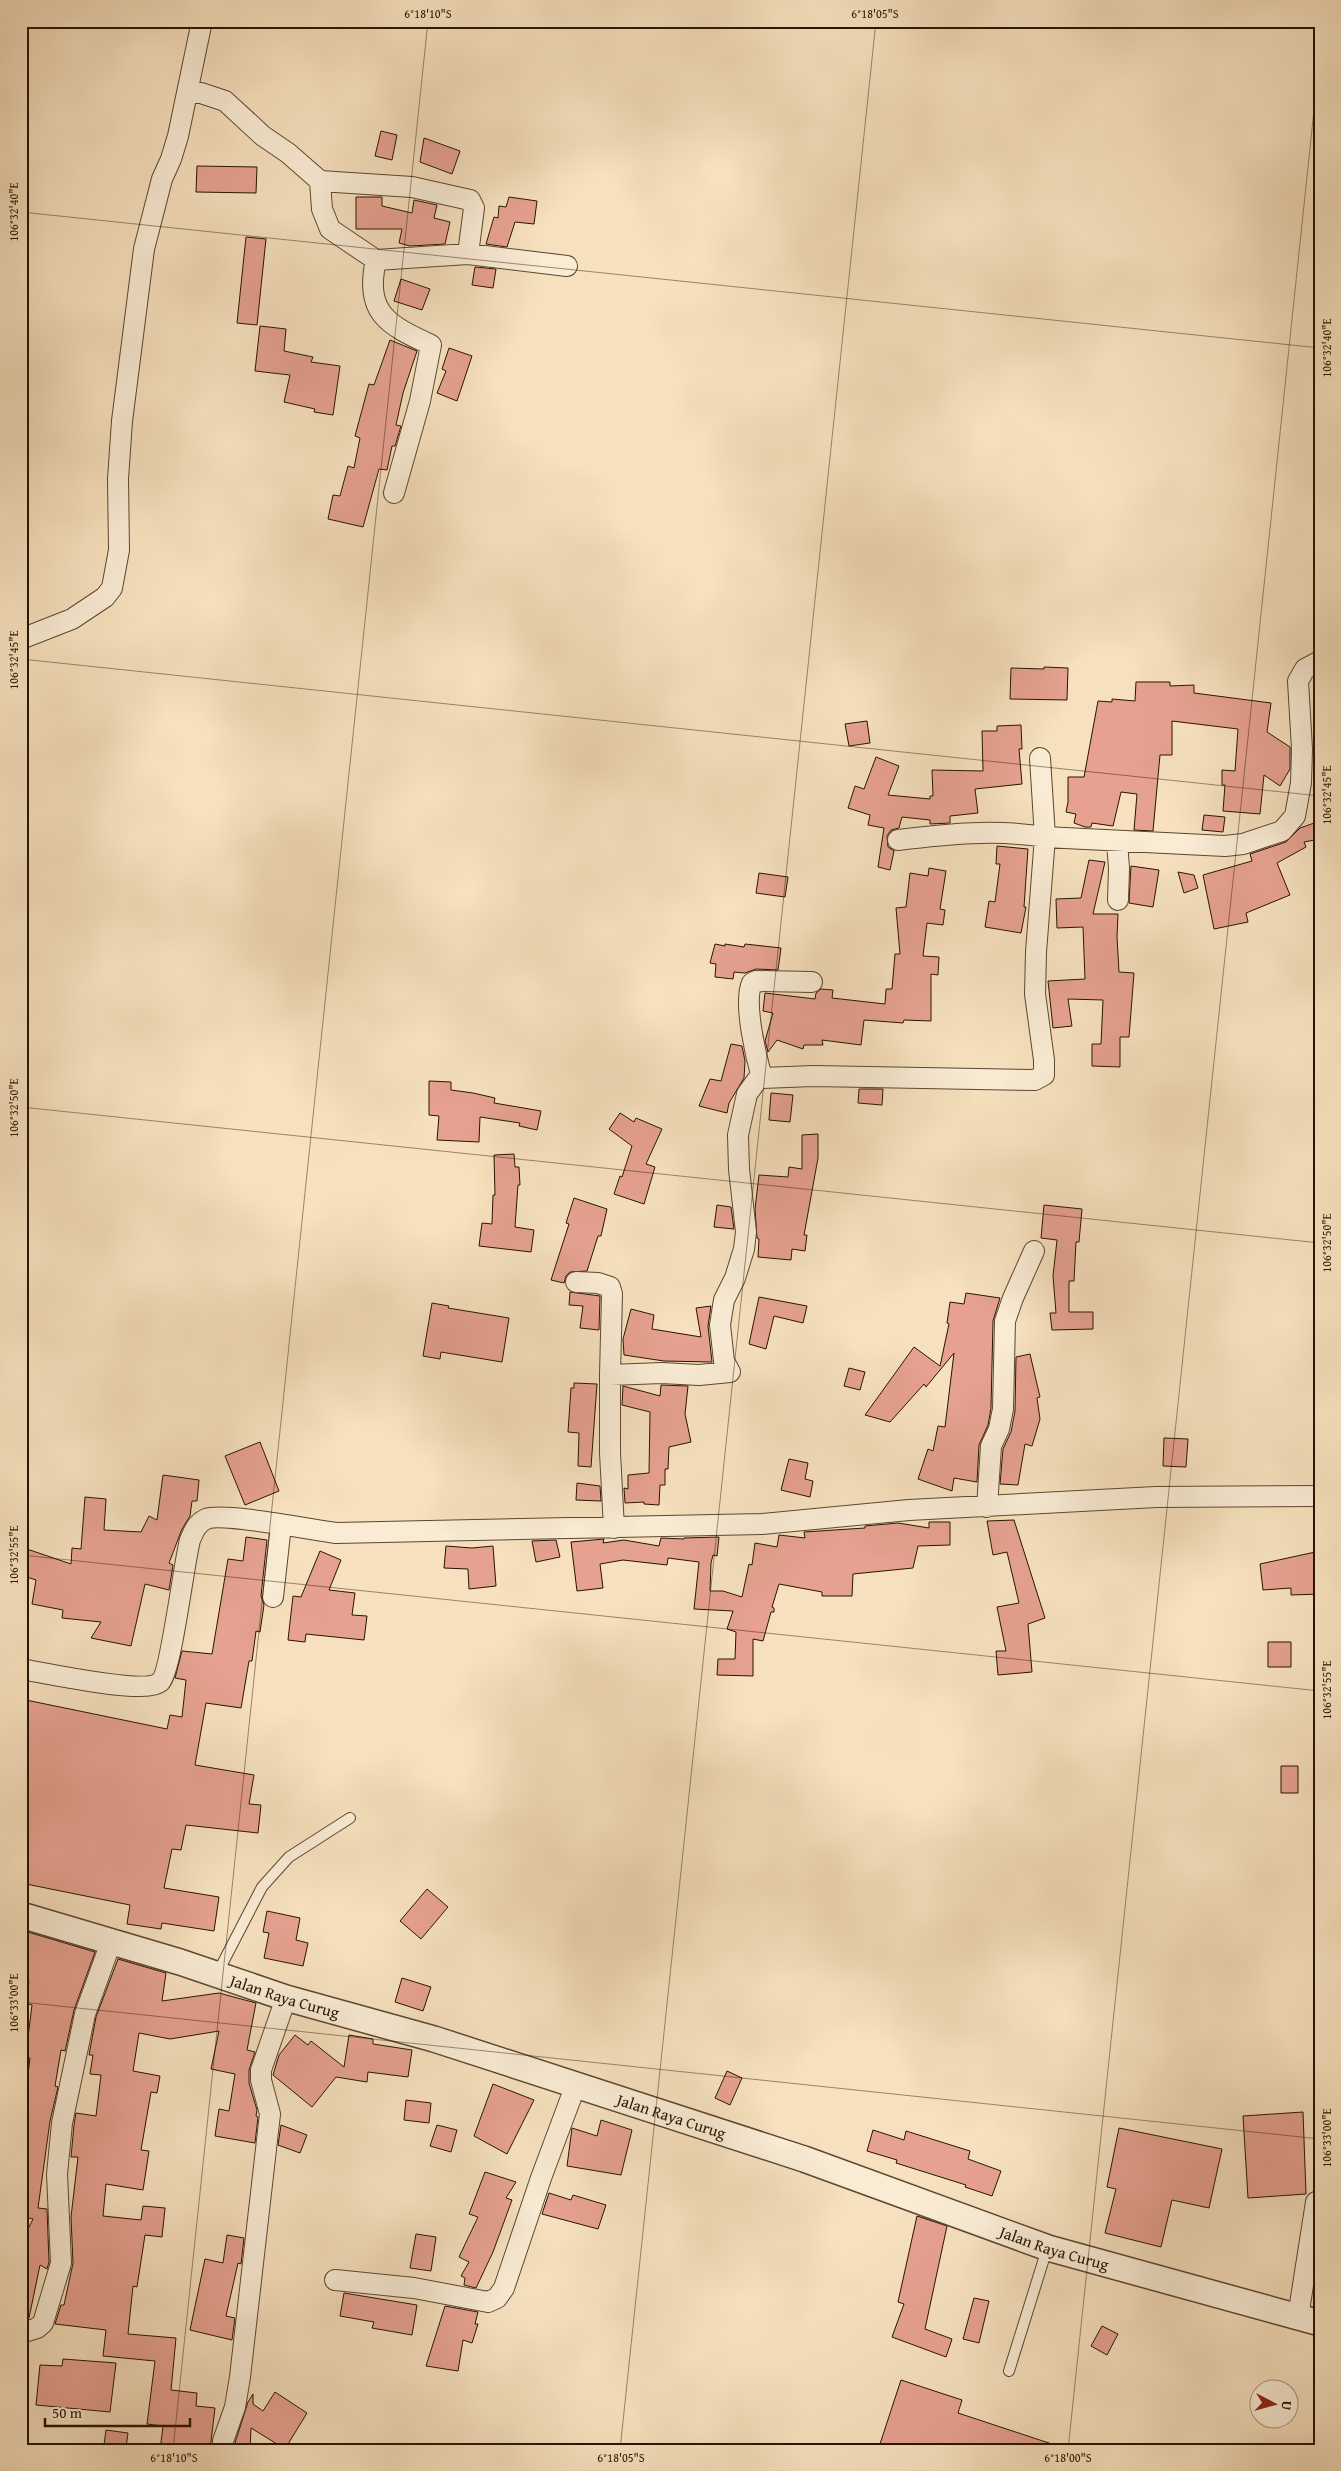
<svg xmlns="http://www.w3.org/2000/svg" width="1341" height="2471" viewBox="0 0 1341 2471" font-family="'Gentium Book Plus',serif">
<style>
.building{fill:#e6a190;stroke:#281401}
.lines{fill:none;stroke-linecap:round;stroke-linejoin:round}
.service-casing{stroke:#5c4730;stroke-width:12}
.minor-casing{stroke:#5c4730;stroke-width:22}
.tertiary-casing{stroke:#5c4730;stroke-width:28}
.service{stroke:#f9ebd4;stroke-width:10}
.minor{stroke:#f9ebd4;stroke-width:20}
.tertiary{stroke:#f9ebd4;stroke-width:25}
.ticks{fill:none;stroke:#281401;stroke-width:1;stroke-opacity:0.45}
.labels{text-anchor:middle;stroke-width:4;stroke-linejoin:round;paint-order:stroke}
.street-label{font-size:16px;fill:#281401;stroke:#f9ebd4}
.neatline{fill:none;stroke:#281401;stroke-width:2}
.ticks-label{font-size:12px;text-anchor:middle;fill:#281401}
</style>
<rect width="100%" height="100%" fill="#f6e0bd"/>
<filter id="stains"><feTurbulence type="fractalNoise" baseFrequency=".004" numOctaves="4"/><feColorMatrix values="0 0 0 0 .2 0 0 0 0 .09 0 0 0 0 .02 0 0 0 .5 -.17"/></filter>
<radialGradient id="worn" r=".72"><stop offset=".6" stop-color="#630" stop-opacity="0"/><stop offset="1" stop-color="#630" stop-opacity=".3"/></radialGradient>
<path class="building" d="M381 131 397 135 392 160 375 156Z
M424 138 460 151 452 174 420 162Z
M197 166 257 167 256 193 196 192Z
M356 197H382V206L412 213 414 200 437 205 434 218 450 222 445 244 410 246 399 243 402 229H356Z
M509 197 537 201 534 224 515 222 507 247 486 244 494 217 498 218 499 206 506 207Z
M246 237 266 239 257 325 237 323Z
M475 267 496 269 493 288 472 285Z
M401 279 430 289 422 310 394 301Z
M260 326 286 329 284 351 313 357 311 362 340 366 333 415 314 412 315 409 284 402 290 375 255 371Z
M390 340 417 351 403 393 396 425 401 426 395 446H392L387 470 379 469 363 527 328 519 333 495 340 496 348 466 354 468 360 438 355 436 369 384 374 385Z
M449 348 472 356 457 401 437 393 446 371 442 369Z
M1044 667 1068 668 1067 700 1010 699 1011 668 1044 669Z
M1136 682H1170V686L1194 685V693L1271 703 1267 732 1290 747V769L1280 786 1264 775 1260 814 1223 811 1225 785H1222V770L1235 771 1238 729 1172 721V755H1160L1153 831 1134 830 1137 794 1121 792 1113 826 1092 823 1091 827H1085L1074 823 1076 814 1066 812 1068 802V777H1084L1098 701 1112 702V699L1135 701Z
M867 721 870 743 849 746 845 724Z
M1021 725 1022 749H1019L1022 784 975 789 978 813 950 816V823L930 824V820L902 817 899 828 891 830 887 836 888 847 894 851 890 870 878 867 884 828 868 825 870 815 848 808 855 786 864 789 876 757 899 766 888 795 930 799V796H933L932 770 983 771 982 731H997V726Z
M1204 815 1225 817 1223 832 1202 830Z
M1320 821V839L1304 842 1306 847 1277 863 1290 895 1246 913 1248 922 1214 929 1203 875 1252 861 1250 854 1286 842 1300 828Z
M997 846 1028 849 1024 907H1026L1021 933 985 927 989 901 995 902 1000 864H996Z
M1089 860 1105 862 1093 914H1118L1117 937 1119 972 1134 973 1129 1037H1120V1067L1092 1066V1044H1101L1103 1000 1068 999 1072 1026 1053 1028 1048 981 1085 979 1083 927 1057 928 1056 899 1081 898Z
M1131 866 1159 870 1153 907 1129 903Z
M929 868 946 871 940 909 945 910 943 925 927 923 923 956 939 957 938 975 931 974V1021L904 1020 903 1023 864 1020 861 1045 822 1040 823 1045H804L803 1049 777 1040 768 1052 765 1041 773 1013 763 1011 765 993 815 999 816 993 821 989 833 990 832 998 885 1004 886 989H892L895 954H900L896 908 906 907 910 873 928 876Z
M1178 872 1194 875 1198 888 1184 893Z
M759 873 788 877 785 897 756 893Z
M715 944 725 946V944L744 947 745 944 781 948 778 970 756 969 745 973 734 972 733 979 715 977 716 964 710 963Z
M731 1044 742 1046 745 1061 744 1078 729 1103 727 1113 699 1106 710 1079 721 1081Z
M429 1081 451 1082V1090L473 1093 495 1098 494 1103 541 1111 537 1130 519 1126 520 1123 480 1117 479 1142 437 1140 439 1116 429 1115Z
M859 1089H883L882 1105 858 1103Z
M771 1093 793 1095 790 1122 769 1120Z
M620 1113 634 1122 636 1118 662 1129 646 1164 655 1167 644 1204 614 1194 620 1176 622 1177 632 1146 609 1129Z
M818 1134V1158L804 1235H807L805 1251 792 1249 791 1260 758 1257 759 1239 757 1238 755 1209 759 1175 788 1177 789 1167 802 1169V1135Z
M514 1154 515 1167H519L520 1185H518L515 1227 534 1230 531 1252 479 1246 482 1223 492 1224 493 1195H495L494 1155Z
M574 1198 607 1209 601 1236H598L587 1271 570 1272 566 1276 564 1283 551 1280 569 1224 566 1223Z
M717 1205 731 1207 734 1229 714 1227Z
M1044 1205 1082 1209 1079 1242H1076L1074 1281H1069V1312H1093V1329L1052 1330 1050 1313H1056L1053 1276 1057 1240 1041 1238Z
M570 1292 600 1296 599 1330 580 1328 583 1306 569 1305Z
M966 1293 1000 1298 993 1321 991 1408 988 1425 979 1445 977 1482 954 1478 952 1491 918 1479 928 1449 933 1451 938 1426 945 1427 954 1353 926 1387 924 1384 890 1422 865 1415 914 1347 940 1366 949 1324 947 1323 950 1302 964 1304Z
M759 1297 807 1306 803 1323 774 1316 766 1349 749 1344Z
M432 1303 449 1306 448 1308 509 1318 502 1362 441 1352 440 1359 423 1356Z
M711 1306 708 1326 712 1362 664 1361 624 1355 623 1339 631 1309 654 1315 652 1329 701 1337 696 1308Z
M1030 1354 1040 1397 1037 1398 1040 1419 1032 1446 1025 1444 1018 1485 1000 1484 1003 1449 1011 1432 1015 1411 1016 1357Z
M849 1368 865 1372 860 1390 844 1386Z
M574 1383 597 1384 591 1467 578 1466 579 1433 568 1432 571 1388H574Z
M661 1385 688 1386 685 1414 691 1442 669 1447 668 1469H665V1485H660L659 1505 644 1504V1502L625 1503 624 1488 628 1489V1475L649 1473 650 1412 622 1405 623 1386 660 1396Z
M1164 1438 1188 1439 1186 1467 1163 1466Z
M260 1442 279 1491 245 1505 225 1456Z
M789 1459 808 1463 805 1479 813 1481 810 1497 781 1490Z
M163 1475 199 1480 197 1501H192L190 1516 182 1529 169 1563 173 1565 169 1590 145 1584 131 1646 91 1638 101 1622 62 1618 63 1610 32 1604 36 1580 21 1575V1547L71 1564 72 1548 81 1549 85 1497 106 1499 104 1530 141 1532 149 1516 157 1520Z
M577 1483 600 1486 601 1501 576 1500Z
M1014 1520 1045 1618 1028 1624 1032 1672 998 1675 996 1651H1006L997 1607 1019 1603 1007 1552 993 1555 987 1521Z
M929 1522H950V1545L918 1546 913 1568 853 1574 852 1596H822V1592L779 1584 772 1607 774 1608V1612H771L763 1641 753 1639V1676L717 1675 718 1659H735L736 1632 727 1629 733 1611 694 1609 699 1562 668 1558 667 1565 623 1560 600 1564 603 1588 577 1591 571 1542 604 1539 603 1543 624 1540 659 1546 661 1538 684 1539V1538L719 1537 717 1556 713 1555 711 1563 710 1591H723L742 1597 749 1564 752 1565 755 1543 777 1547 779 1535 805 1538 804 1532 865 1528V1526L898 1523 929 1528Z
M246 1537 267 1540 261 1596 264 1605 260 1632 256 1631 252 1661H249L241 1708 206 1703 195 1765 254 1775 249 1804 261 1805 258 1833 186 1825 181 1850 172 1849 164 1888 219 1897 214 1931 162 1923 161 1929 127 1924 130 1905 21 1883V1699L167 1729 170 1715 182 1717 186 1680 175 1678 182 1651 212 1654 228 1559 243 1561Z
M556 1540 560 1557 536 1562 532 1541Z
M446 1546 472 1548 493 1546 496 1586 469 1589 468 1569 444 1568Z
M320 1551 341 1560 329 1590 355 1593 352 1615 367 1616 364 1640 306 1634 305 1642 288 1640 293 1596 301 1597Z
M1320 1551V1594L1291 1595V1588L1263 1590 1260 1564Z
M1268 1642H1291V1667H1268Z
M1281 1766H1298V1793H1281Z
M427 1889 448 1907 421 1939 400 1921Z
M267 1911 300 1918 296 1940 308 1943 303 1966 264 1958 269 1933 263 1932Z
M21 1930 95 1952 74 2010 65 2051 61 2050 55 2086 58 2087 50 2121 38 2208 47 2209 49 2262 47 2269 40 2265 29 2318 21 2320V2243L33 2219 21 2216V2128L30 2058 21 2057V2036L28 2037 32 2005 25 2003 29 1982 21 1981Z
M118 1959 166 1973 162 2001 219 1993 256 2003 247 2050 255 2052 249 2070V2083L257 2110 256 2116 258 2117 255 2143 215 2136 219 2109 229 2111 235 2074 211 2069 219 2031 170 2039 139 2033 133 2071 160 2076 157 2093 151 2092 141 2150 149 2151 143 2190 106 2184 103 2216 141 2220 143 2206 165 2208 162 2237 145 2235 137 2287 133 2286 128 2334 176 2338 171 2390 197 2393 196 2406 215 2408 210 2450H160L163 2426 147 2424 155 2361 103 2356 106 2330 55 2324 61 2305H64L73 2263 71 2217 78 2157H71L74 2125 76 2113 96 2116 101 2075 90 2074 93 2055H89L96 2017Z
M402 1978 431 1987 423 2011 395 2002Z
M295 2035 308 2045 311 2041 344 2067 349 2035 373 2039V2044L412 2050 408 2077 368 2072 367 2082 336 2077 312 2107 273 2075 279 2055Z
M727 2071 742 2078 730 2105 715 2098Z
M493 2084 534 2100 507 2154 474 2136Z
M406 2100 431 2103 429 2123 404 2120Z
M1303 2112 1306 2194 1248 2198 1243 2116Z
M601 2120 632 2130 621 2175 567 2166 572 2128 597 2136Z
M281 2125 307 2135 300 2153 278 2145Z
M437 2125 457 2130 451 2152 430 2146Z
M1119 2128 1222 2149 1209 2208 1172 2200 1161 2247 1105 2233 1116 2189 1107 2187Z
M873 2130 904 2140 906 2131 970 2151 968 2159 1001 2171 992 2196 965 2187 966 2185 896 2163 897 2160 867 2151Z
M485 2172 516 2182 506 2198 512 2200 493 2252 476 2288 464 2285 465 2278 461 2276 469 2262 459 2257 478 2217 469 2214Z
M549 2193 571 2200 573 2195 606 2205 598 2229 542 2214Z
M917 2216 947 2226 925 2329 952 2339 946 2357 892 2337 904 2304 898 2302Z
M416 2234 436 2237 431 2271 410 2268Z
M227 2235 244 2238 241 2264 238 2263 226 2316 235 2318 232 2340 190 2330 205 2259 223 2263Z
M344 2293 417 2305 412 2335 372 2328 374 2322 340 2316Z
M974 2298 989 2301 979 2343 963 2339Z
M445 2306 478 2312 475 2324H478L472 2343 463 2340 458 2371 426 2366Z
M1102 2326 1118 2334 1107 2355 1091 2346Z
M63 2359 116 2363 110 2412 36 2405 40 2365 62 2366Z
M901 2380 962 2400 958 2413 1061 2447 1060 2450H878Z
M275 2392 307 2413 285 2449 251 2428 250 2450H235V2443L248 2402 253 2394V2404L263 2411Z
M106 2430 128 2433 126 2448 104 2445Z"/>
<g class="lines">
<g class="service-casing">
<path id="service" d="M217 1974 262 1887 289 1857 350 1818
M1009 2371 1047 2249"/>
</g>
<g class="minor-casing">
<path id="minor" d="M187 93H201L225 101 263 136 288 153 320 181 412 187 470 200 474 208 468 254
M320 181 322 209 330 229 376 260 468 254 567 266
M376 260C364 313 388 325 431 345L420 401 394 493
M21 639 72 619 105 597 112 588 119 550 118 479 122 421 144 249 162 179 171 159 178 136 202 21
M898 840C948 834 996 829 1045 837L1225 846 1243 844 1282 831 1295 816 1301 783 1302 749 1298 681 1305 669 1320 661
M1117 842 1119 868 1118 900
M762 1078C756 1057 743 1002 752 983L756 981 812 982
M576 1282 598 1283 610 1287 612 1294 610 1375
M987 1507 991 1446 999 1429 1003 1409 1005 1321 1013 1298 1034 1251
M614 1528 610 1453V1375L662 1373 699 1375 730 1372 724 1361 720 1325 724 1300 735 1278 744 1249 746 1232 739 1169 738 1135 747 1094 757 1080 762 1078 813 1076 1035 1080 1044 1075V1060L1035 994 1036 952 1045 837 1040 758
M273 1597 281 1525
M21 1669C45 1673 145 1695 160 1682 171 1673 184 1562 190 1540 194 1531 196 1524 206 1519 222 1512 313 1530 336 1533L762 1524 909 1510 1156 1497 1320 1496
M335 2280 414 2288 488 2302 497 2298 504 2288 541 2178 575 2087
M1298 2317 1316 2202
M21 2333 37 2328 43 2323 61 2263 57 2174 62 2123 85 2014 111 1942
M223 2450V2441L235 2407 240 2377 270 2114 261 2080V2070L286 1998"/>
</g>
<g class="tertiary-casing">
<g id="tertiary">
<path id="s1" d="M21 1915 180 1962 286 1998 434 2039 804 2159 1048 2248 1320 2323"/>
</g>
</g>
<use href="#service" class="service"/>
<use href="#minor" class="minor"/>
<use href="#tertiary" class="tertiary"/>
</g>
<path class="ticks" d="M21 212 1320 348M21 659 1320 796M21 1107 1320 1243M21 1555 1320 1691M21 2002 1320 2139M173 2450 428 21M620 2450 876 21M1068 2450 1320 53"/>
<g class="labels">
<g class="street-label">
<text dy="6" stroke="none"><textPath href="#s1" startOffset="276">Jalan Raya Curug</textPath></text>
<text dy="6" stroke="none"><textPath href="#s1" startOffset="681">Jalan Raya Curug</textPath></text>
<text dy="6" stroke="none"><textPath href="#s1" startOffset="1086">Jalan Raya Curug</textPath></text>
</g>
</g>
<rect width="1341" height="2471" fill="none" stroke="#f6e0bd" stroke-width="55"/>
<g transform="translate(1274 2404) rotate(96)"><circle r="24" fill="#f9ebd4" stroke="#a59580"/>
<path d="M0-4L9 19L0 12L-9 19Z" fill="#8f2418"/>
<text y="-8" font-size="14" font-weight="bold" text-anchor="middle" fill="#281401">U</text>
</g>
<path d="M45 2418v8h145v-8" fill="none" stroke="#281401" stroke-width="2.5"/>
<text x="52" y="2418" font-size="15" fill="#281401" stroke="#f9ebd4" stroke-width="4" paint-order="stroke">50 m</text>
<rect x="28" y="28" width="1286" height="2416" class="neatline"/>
<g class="ticks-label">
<text x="428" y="18">6°18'10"S</text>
<text x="875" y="18">6°18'05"S</text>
<text transform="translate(14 212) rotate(-90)" y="4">106°32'40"E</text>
<text transform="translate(1327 348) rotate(-90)" y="4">106°32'40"E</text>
<text transform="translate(14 660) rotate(-90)" y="4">106°32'45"E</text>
<text transform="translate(1327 795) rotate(-90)" y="4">106°32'45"E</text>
<text transform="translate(14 1108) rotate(-90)" y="4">106°32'50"E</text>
<text transform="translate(1327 1243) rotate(-90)" y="4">106°32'50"E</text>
<text transform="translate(14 1555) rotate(-90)" y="4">106°32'55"E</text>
<text transform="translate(1327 1690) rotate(-90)" y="4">106°32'55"E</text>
<text transform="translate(14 2003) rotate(-90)" y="4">106°33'00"E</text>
<text transform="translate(1327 2138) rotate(-90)" y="4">106°33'00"E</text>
<text x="174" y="2462">6°18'10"S</text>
<text x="621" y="2462">6°18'05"S</text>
<text x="1068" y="2462">6°18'00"S</text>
</g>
<rect width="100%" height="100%" filter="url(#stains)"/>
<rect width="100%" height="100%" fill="url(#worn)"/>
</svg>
